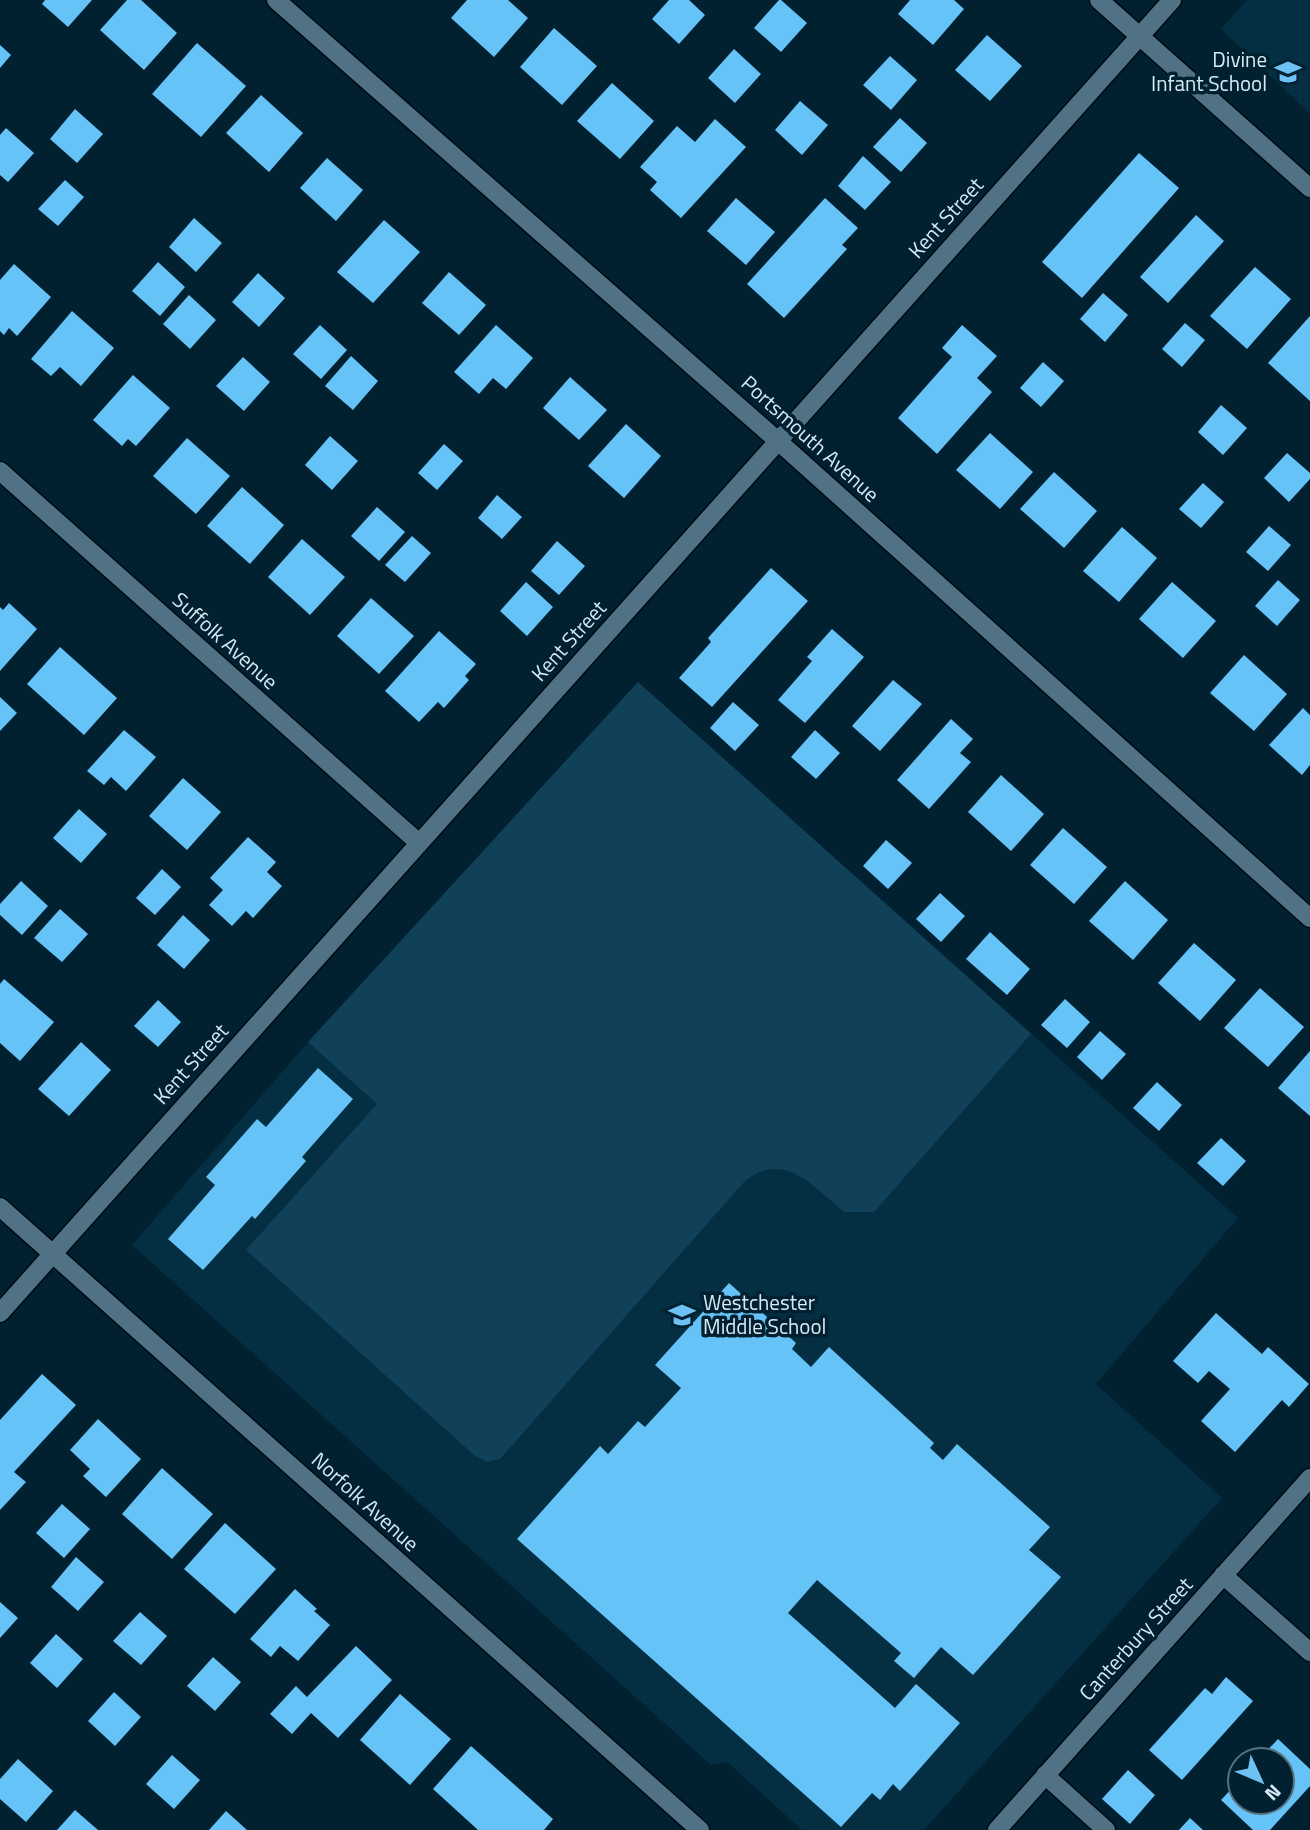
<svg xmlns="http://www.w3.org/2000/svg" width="1310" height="1830" viewBox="0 0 1310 1830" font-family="'Titillium Web',sans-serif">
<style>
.built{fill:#042e42}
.green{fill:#114159}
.building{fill:#66c3f7}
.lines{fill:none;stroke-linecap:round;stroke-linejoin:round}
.minor-casing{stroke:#000a15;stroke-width:21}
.minor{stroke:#517285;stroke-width:18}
.labels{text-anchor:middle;stroke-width:7;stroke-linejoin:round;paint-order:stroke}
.poi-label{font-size:21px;fill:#d7e9f4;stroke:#012131;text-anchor:end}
.street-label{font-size:21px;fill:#d7e9f4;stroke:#012131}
</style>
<rect width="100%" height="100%" fill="#012131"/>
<path class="built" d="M1247 0H1310V114L1221 29Z
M638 682 1238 1218 1096 1384 1222 1498 924 1830H802L727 1762 711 1765 132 1245 308 1042Z"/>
<path class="green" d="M638 682 1031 1034 874 1212H844C813 1186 783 1148 743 1183L500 1459 487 1462 474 1455 246 1250 377 1104 308 1042Z"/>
<path class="building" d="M45 0H92L68 27 42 4Z
M127 0H141L177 33 144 70 100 30Z
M467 0H508L528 18 494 57 451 18Z
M669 0H689L705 15 679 44 652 19Z
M779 0H781L807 23 781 52 754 28Z
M910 0H954L964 9 933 45 898 14Z
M554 28 597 66 562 105 520 67Z
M987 35 1022 66 990 101 955 70Z
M197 43 246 86 201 137 152 94Z
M0 45 11 55 0 68Z
M734 49 761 74 735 103 708 78Z
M890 56 917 80 891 110 863 85Z
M612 83 654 121 620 159 577 121Z
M261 95 303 133 269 172 226 133Z
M800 101 828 125 802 155 775 130Z
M75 109 103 134 77 163 50 139Z
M900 118 927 143 901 172 873 147Z
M715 119 746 147 681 218 650 190 657 182 640 167 677 126 695 142Z
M6 128 34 153 8 182 0 175V135Z
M1139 153 1179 188 1082 298 1042 262Z
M863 156 891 182 865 210 838 186Z
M327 158 363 190 336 221 300 188Z
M65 180 84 197 58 226 38 209Z
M736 198 775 232 746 265 707 231Z
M825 198 858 228 842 245 847 249 784 318 747 284Z
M1196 215 1224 241 1168 303 1140 277Z
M194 218 222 243 196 272 169 247Z
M384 220 420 252 373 303 337 272Z
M158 262 185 287 160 316 132 291Z
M14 264 51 297 17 336 9 328 4 335 0 331V280Z
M1255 267 1291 299 1247 349 1210 316Z
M449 272 486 305 459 335 422 303Z
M258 273 285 298 259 327 232 302Z
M1103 293 1128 315 1105 342 1080 319Z
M189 295 216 320 190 349 163 324Z
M72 311 114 348 81 386 60 367 51 376 31 359Z
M1310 316V401L1268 363Z
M1185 323 1205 340 1182 367 1162 349Z
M320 325 347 350 321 379 293 354Z
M496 325 533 358 506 389 493 378 479 394 454 372Z
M962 325 997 356 977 378 992 392 937 454 898 418 952 357 942 348Z
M351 356 378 381 353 410 325 386Z
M243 357 270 382 244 411 216 386Z
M1043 362 1064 381 1041 407 1020 388Z
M133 375 170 408 136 446 128 439 122 446 93 420Z
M570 377 607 410 579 440 543 408Z
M1221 405 1247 428 1223 455 1198 432Z
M626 424 661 456 624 498 588 466Z
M990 433 1033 472 1000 509 956 470Z
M330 436 358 461 332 490 305 465Z
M187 438 230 476 196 514 153 476Z
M444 444 463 461 437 490 418 473Z
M1287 453 1310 473V479L1289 502 1264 478Z
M1054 472 1097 511 1064 548 1020 509Z
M1203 483 1224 502 1201 528 1179 509Z
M242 487 284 525 250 564 207 526Z
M497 495 522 517 502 539 478 518Z
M377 507 405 532 379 561 351 536Z
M1269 526 1291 545 1268 571 1246 552Z
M1122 527 1157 558 1119 602 1083 571Z
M412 536 431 553 405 582 385 565Z
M302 539 345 577 310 615 268 577Z
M557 541 585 566 559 595 531 571Z
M771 568 808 601 712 707 679 678 711 642 708 638Z
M1278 580 1300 600 1277 626 1255 606Z
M526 582 553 607 527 636 500 611Z
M1172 582 1216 621 1183 658 1139 619Z
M371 598 414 636 379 674 337 636Z
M9 603 37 629 0 671V607L3 610Z
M832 629 864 657 805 723 778 700 812 661 807 657Z
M439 631 476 664 465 676 469 680 444 708 438 702 419 722 385 691Z
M60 647 117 698 84 735 27 684Z
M1244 655 1287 694 1254 731 1210 693Z
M893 680 922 704 880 751 852 726Z
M0 697 17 713 0 731Z
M733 702 759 725 735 751 710 728Z
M1303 708 1310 715V765L1302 775 1269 745Z
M951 719 973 739 960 753 971 762 929 809 897 780Z
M124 730 156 757 126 791 111 777 104 785 87 771Z
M815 730 840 753 816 779 791 757Z
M1001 775 1044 814 1011 851 968 812Z
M183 778 221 812 187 850 149 816Z
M79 809 107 834 81 863 53 838Z
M1063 828 1107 867 1074 904 1030 865Z
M248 837 276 862 267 872 282 886 253 918 246 911 232 926 209 905 223 890 210 878Z
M886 840 912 863 888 889 863 866Z
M162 869 181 887 155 915 136 898Z
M21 881 48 906 22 935 0 915V904Z
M1125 881 1168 920 1133 960 1089 921Z
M940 893 965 916 941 942 916 919Z
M60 909 88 934 62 962 34 938Z
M183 915 210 940 184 969 157 945Z
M990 932 1030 969 1007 995 966 959Z
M1194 943 1236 980 1200 1021 1158 983Z
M4 979 54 1022 20 1061 0 1043V984Z
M1260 988 1304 1027 1268 1067 1224 1028Z
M1065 999 1090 1022 1067 1048 1041 1025Z
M158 1000 181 1022 158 1047 134 1026Z
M1100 1031 1126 1054 1102 1080 1077 1057Z
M81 1042 111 1070 69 1116 38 1089Z
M1310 1051V1116L1278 1088Z
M318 1068 353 1099 302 1157 306 1161 255 1219 252 1216 203 1270 168 1239 215 1185 206 1177 257 1119 266 1127Z
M1157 1082 1182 1105 1159 1131 1133 1108Z
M1221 1138 1246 1161 1223 1186 1197 1163Z
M729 1283 796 1343 792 1349 811 1367 829 1347 934 1443 930 1448 943 1460 957 1444 1050 1527 1029 1550 1061 1577 973 1675 941 1647 914 1678 894 1661 901 1653 817 1580 788 1613 895 1708 916 1684 960 1723 900 1791 893 1784 880 1800 872 1793 841 1827 517 1539 600 1446 608 1454 638 1421 645 1427 681 1388 655 1365Z
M1216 1313 1262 1354 1268 1347 1309 1384 1289 1407 1282 1400 1235 1452 1201 1421 1230 1389 1209 1371 1198 1383 1173 1361Z
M42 1374 76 1405 14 1472 26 1482 0 1510V1420Z
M98 1419 141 1459 106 1497 83 1476 90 1469 70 1450Z
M162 1468 213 1514 172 1559 122 1514Z
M62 1504 90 1529 64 1558 36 1533Z
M225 1523 276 1569 235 1614 184 1569Z
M76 1557 104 1582 78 1611 51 1587Z
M295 1589 317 1609 314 1611 330 1625 298 1661 280 1646 271 1657 250 1639Z
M0 1602 18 1618 0 1638Z
M140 1612 167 1636 141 1665 113 1641Z
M56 1634 83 1659 57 1688 30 1663Z
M356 1646 392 1680 338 1738 311 1713 292 1734 270 1714 296 1686 307 1697Z
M213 1657 241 1682 215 1711 187 1686Z
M1226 1677 1253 1701 1182 1780 1149 1750 1205 1688 1212 1694Z
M114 1692 141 1717 115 1746 88 1721Z
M400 1694 451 1739 410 1785 360 1740Z
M1278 1739 1310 1769V1786L1270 1830H1253L1221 1800 1240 1780V1802H1282V1760H1258Z
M471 1746 553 1819 544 1830H478L433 1789Z
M172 1755 200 1780 174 1809 146 1784Z
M18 1759 53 1791 26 1822 0 1799V1779Z
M1128 1770 1155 1795 1130 1824 1102 1799Z
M75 1810 98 1830H57Z
M226 1811 247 1830H209Z
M1190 1818 1203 1830H1179Z"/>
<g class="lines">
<g class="minor-casing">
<path id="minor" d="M276 0 778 441 1310 918
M1099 0 1310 188
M0 471 419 843
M0 1207 700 1830
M0 1313 1172 0
M1223 1575 1310 1652
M1045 1775 1106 1830
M997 1830 1310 1478"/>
</g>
<use href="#minor" class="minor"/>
</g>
<defs>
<g id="school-bare" transform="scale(2.1)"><path d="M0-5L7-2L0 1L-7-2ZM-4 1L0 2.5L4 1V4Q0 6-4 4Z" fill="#6dc2f3" stroke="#012131" stroke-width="2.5" paint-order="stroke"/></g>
</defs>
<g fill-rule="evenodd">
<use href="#school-bare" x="1288" y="72"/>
<use href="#school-bare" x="682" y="1315"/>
</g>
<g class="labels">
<g class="poi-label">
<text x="1267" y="67">Divine<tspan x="1267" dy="24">Infant School</tspan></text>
<text x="703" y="1310" text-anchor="start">Westchester<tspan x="703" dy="24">Middle School</tspan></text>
</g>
<g class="street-label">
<text transform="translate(946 218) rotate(-48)" y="7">Kent Street</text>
<text transform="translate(810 439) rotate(42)" y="7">Portsmouth Avenue</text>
<text transform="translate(225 641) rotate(42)" y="7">Suffolk Avenue</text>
<text transform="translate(569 641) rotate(-48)" y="7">Kent Street</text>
<text transform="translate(191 1064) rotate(-48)" y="7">Kent Street</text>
<text transform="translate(365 1502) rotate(42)" y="7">Norfolk Avenue</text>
<text transform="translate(1136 1639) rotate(-48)" y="7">Canterbury Street</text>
</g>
</g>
<g transform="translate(1261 1781) rotate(134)"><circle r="33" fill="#012131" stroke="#57717f" stroke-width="2"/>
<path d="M0-5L12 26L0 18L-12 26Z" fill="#6dc2f3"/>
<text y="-10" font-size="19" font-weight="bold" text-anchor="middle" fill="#d7e9f4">N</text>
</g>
</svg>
